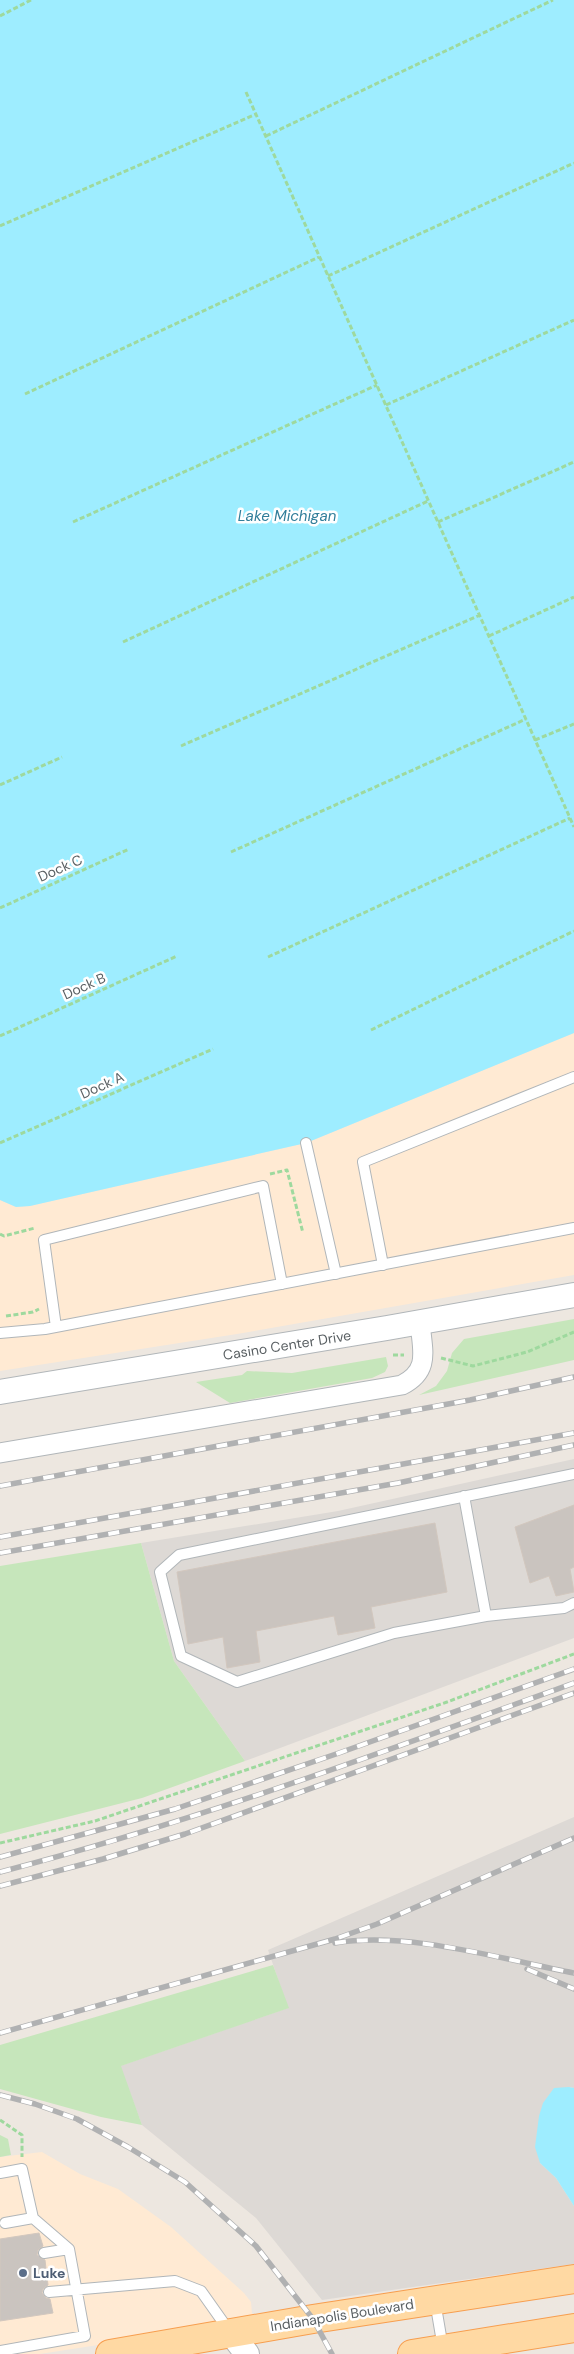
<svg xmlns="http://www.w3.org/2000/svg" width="574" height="2354" viewBox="0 0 574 2354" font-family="'DM Sans',sans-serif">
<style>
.commercial{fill:#ffead3}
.industrial{fill:#ddd9d5}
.green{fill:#c6e6bb}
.water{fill:#9eedff}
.building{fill:#cac4bf;stroke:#d2c7be}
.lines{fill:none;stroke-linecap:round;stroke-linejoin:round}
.service-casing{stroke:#b1b6b9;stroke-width:12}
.minor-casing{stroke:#b1b6b9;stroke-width:21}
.tertiary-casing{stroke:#b1b6b9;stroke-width:26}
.primary-casing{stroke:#f79e4f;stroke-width:30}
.path{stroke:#9ed99e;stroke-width:3;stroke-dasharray:5 2.5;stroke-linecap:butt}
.service{stroke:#fff;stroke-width:10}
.minor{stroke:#fff;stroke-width:19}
.tertiary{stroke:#fff;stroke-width:24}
.primary{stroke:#ffd9a3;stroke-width:28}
.rail-casing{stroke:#b0b1b2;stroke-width:5.5}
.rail{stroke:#fff;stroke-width:4;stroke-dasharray:11;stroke-linecap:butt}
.service-dot{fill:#5c6f8a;stroke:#fff;stroke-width:2}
.labels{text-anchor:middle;stroke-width:5;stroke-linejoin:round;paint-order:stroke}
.street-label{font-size:14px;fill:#595f62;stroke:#fff}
.service-label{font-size:14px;font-weight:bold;fill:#4e5e75;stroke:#fff;text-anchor:start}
.water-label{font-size:15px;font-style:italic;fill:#317e9a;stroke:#fff}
</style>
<rect width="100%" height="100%" fill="#ede7e0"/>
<path class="commercial" d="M574 1033V1275L237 1334 0 1371V1200L16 1207 30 1206 306 1143Z
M42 2152 80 2174 118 2189 171 2227 244 2293 251 2302 252 2313 260 2320 40 2354H0V2157Z"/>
<path class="industrial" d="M574 1459V1638L245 1761 174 1661 141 1543 338 1511Z
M574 1817V2088L569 2087 540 2163 556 2178 574 2206V2264L322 2300 256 2218 142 2125 120 2066 288 2008 268 1950Z"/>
<path class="green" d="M574 1319V1360L419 1395 436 1386 447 1371 452 1353 464 1339Z
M386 1357 388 1366 385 1372 372 1378 230 1403 196 1382 242 1375 247 1371 292 1373Z
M141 1543 174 1661 245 1761 142 1798 0 1834V1566Z
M273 1965 289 2008 121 2066 142 2125 101 2117 0 2089V2045Z
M0 2135 8 2139 11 2155 0 2157Z"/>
<path class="water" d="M0 0H574V1033L306 1143 30 1206 16 1207 0 1200Z
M569 2087 574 2088V2206L556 2178 540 2163 535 2147 539 2116 543 2103 554 2088Z"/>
<path class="building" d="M574 1505V1567L570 1569 574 1592 556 1596 549 1576 530 1583 515 1527Z
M435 1523 447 1592 371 1607 375 1628 338 1635 334 1616 256 1631 260 1662 227 1668 223 1637 188 1644 177 1572Z
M39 2233 43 2246 38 2250 37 2255 45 2260 48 2285 43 2289 42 2293 46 2298 50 2299 53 2313 0 2321V2239Z"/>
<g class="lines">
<g class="service-casing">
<path id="service" d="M306 1143 336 1274
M383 1265 363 1162 574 1077
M56 1327 44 1240 263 1186 282 1284
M0 1333 45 1329 574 1228
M574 1474 179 1555 160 1572 181 1656 237 1682 394 1633 486 1616 564 1608 574 1603
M464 1496 486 1616
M0 2173 22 2169 33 2218 69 2249 85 2336 0 2351
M5 2223 33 2218
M44 2253 69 2249
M49 2292 175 2281 201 2291 230 2332
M435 2301 443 2348"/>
</g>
<g class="minor-casing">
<path id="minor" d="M0 1453 402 1385C431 1370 422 1350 420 1322"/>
</g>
<g class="tertiary-casing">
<path id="tertiary" d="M0 1392 387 1328 574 1295
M231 2333 247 2354"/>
</g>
<g class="primary-casing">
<path id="primary" d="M110 2354 313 2319 574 2279
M412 2354 574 2328"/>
</g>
<path class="path" d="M0 16 31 0
M246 92 574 827
M266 136 553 0
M0 226 256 114
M328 276 574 163
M25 394 319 257
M386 405 574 320
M73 522 377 385
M438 522 574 462
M489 636 574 597
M123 642 428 501
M535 740 574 724
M181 746 480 615
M0 785 62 757
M231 852 526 719
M0 908 129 849
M268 957 570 818
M371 1030 574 931
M0 1036 177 956
M0 1143 213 1049
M270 1174 287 1170 303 1233
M0 1234 4 1236 35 1228
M6 1316 33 1312 39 1309
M393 1355H404
M441 1358 473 1366 527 1352 574 1332
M0 1843 95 1821 447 1702 574 1654
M0 2120 22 2135V2157"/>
<use href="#service" class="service"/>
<use href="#minor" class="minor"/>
<use href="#tertiary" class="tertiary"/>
<use href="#primary" class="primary"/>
<g class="rail-casing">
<path id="rail" d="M0 1486 470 1400 574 1377
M0 1537 574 1433
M0 1553 398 1483 574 1445
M0 1857 175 1809 339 1753 574 1669
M0 1872C195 1822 385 1751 574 1683
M0 1886 103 1859 185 1834 574 1693
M335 1943C408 1931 501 1959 574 1973
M527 1969 574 1989
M0 2033 335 1939 377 1924 574 1838
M0 2095 35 2104 77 2119 128 2147 185 2182 256 2246 313 2319 332 2354"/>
</g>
<use href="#rail" class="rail"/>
</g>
<circle class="service-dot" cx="23" cy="2273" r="5"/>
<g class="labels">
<g class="street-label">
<text transform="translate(60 868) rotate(-24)" y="5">Dock C</text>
<text transform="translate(84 986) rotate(-24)" y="5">Dock B</text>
<text transform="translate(102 1085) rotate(-24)" y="5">Dock A</text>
<text transform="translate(287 1345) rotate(-9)" y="5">Casino Center Drive</text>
<text transform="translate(342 2315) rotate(-9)" y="5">Indianapolis Boulevard</text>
</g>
<g class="service-label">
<text x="33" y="2278">Luke</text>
</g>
<g class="water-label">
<text x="287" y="521">Lake Michigan</text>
</g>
</g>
</svg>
